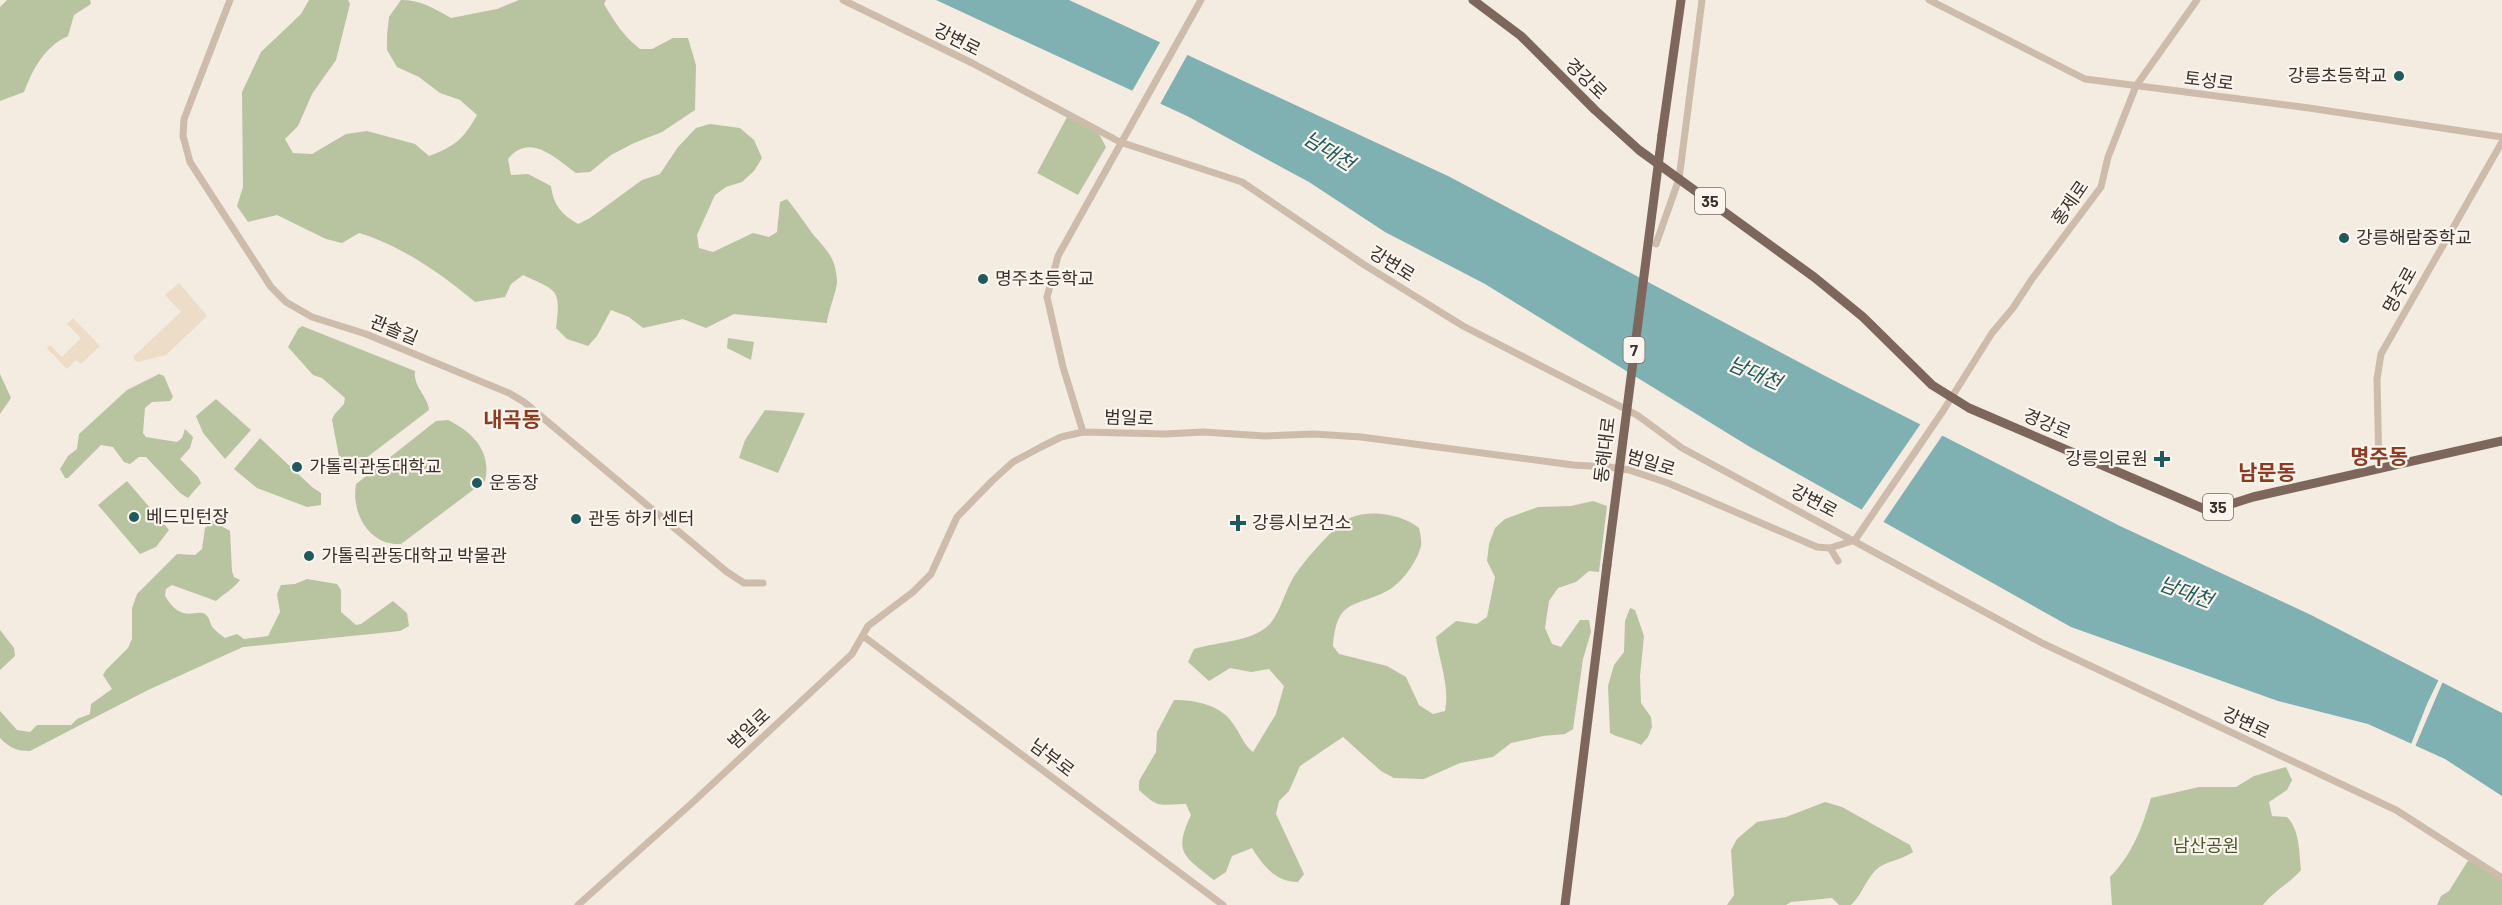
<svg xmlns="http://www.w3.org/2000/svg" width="2502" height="905" viewBox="0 0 2502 905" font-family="Barlow,'Noto Sans KR',sans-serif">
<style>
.green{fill:#b8c4a0}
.plaza{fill:#ecdcc8}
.water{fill:#7fb0b2}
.pier{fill:#f4ebe1}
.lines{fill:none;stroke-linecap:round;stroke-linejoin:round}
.minor{stroke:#cdbbac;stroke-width:7}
.major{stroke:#7d675c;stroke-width:9}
.major-bridge{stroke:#7d675c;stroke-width:9}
.poi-dot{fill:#1f5a5e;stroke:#fbf5ee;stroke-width:2}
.labels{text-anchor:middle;stroke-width:4.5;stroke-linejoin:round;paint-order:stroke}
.shield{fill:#fbf5ee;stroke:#756b66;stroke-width:1.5}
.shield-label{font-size:16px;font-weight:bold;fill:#3b302b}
.street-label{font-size:18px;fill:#3b302b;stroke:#fbf5ee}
.poi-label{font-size:18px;fill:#3b302b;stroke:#fbf5ee;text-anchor:start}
.park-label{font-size:18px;fill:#4a5a2e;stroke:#fbf5ee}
.water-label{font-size:20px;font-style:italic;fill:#1f5a5e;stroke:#fbf5ee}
.quarter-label{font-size:21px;font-weight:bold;fill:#8c3b22;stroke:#fbf5ee}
</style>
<rect width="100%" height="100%" fill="#f4ebe1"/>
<path class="green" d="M7 0H90L91 4 74 15 68 36C44 47 33 69 24 92L0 101V7Z
M309 0H348L350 4 336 60 312 94 298 126 285 139 293 153 312 154 346 134 367 131 415 144 429 156C455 146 463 140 477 115L460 100 440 93 419 77 397 67 387 50V35L389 17 401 0C421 0 433 8 451 18L497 9 519 0H606L604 4C614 21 624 37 640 49H652L673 38H688L696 65 695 110 662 132 634 143 611 155 590 172 576 173C555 158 530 132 508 159L511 175 528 174 551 186C553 205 562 215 578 224L590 218 642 180 660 174 678 147 696 128 710 124 740 128 754 140 762 158 754 171 742 182 726 187 715 195 697 235 699 248 713 252 753 233 769 237 777 232 780 202 787 199C796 210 804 222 812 233 827 251 836 257 837 282 837 290 828 312 827 323L734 314 706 328 683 319 643 328 629 317 611 310 597 336 588 346 567 339 556 328C561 289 558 291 523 275L511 284 505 297 475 302C442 274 400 245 359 233L342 243 326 239 277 215 248 222 237 206 243 187 242 92 261 52 301 14Z
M1067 117 1099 134 1106 147 1078 195 1037 173Z
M302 326 415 371C413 387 428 396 429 410L349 471 341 467 332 420 334 415 344 404 345 398 322 378 313 375 288 347 298 329Z
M728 338 754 342 751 360 727 348Z
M0 374 11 398 0 414Z
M159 374 164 376 173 397 170 401 152 402 145 408 143 433 146 437 177 442 182 438 185 429 193 437 190 448 180 459 198 477 201 483 188 498 180 493 146 457H139L130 464 124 462 113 447 101 445 68 478H65L60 469 68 456 77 449 79 434 127 390Z
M216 399 251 430 225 459 203 433 196 416Z
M765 410 805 413 778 473 739 458 745 440Z
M448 420C473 432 492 452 485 481L401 544C369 546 351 513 356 484L436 421Z
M260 438 312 487 321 493V505L307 507 257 488 234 469Z
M127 481 169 530 156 547 140 554 98 505Z
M1593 501 1607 506 1599 572 1589 571 1576 582 1558 588 1549 601 1545 628 1552 644 1561 647 1580 620H1589L1591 632 1583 659 1573 729 1565 734 1543 736 1511 743 1493 757 1460 763 1424 779 1394 778 1381 771 1343 737 1300 766 1289 791 1279 801 1276 814 1304 874 1298 882C1275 882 1263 865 1252 848L1232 856 1226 872 1214 880C1184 856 1173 853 1191 815L1186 804C1160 804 1160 810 1139 790V781L1156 752 1157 732 1174 700C1196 700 1222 705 1234 725 1241 735 1243 744 1253 752L1276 714 1284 686 1269 669 1251 672 1230 668 1209 681 1188 662 1194 649C1216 642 1246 642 1264 629 1279 619 1284 593 1293 578 1302 563 1335 525 1350 518 1370 509 1402 514 1419 528 1420 533 1422 541 1421 546 1417 562 1401 584 1387 591 1354 608 1337 598 1333 646L1339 654 1387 666 1406 677 1419 705 1433 714 1445 711C1450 686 1439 661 1436 637L1456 621 1477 624 1487 617 1495 577 1487 561 1489 544 1495 528 1505 519 1538 507 1571 506Z
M213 521 230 531 232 571 234 577 240 580C233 589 225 593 216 601L172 585 166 589 165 596C183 626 197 607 206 615 210 618 210 624 213 628 217 632 221 635 225 638L237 634 244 639 268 636 280 612 277 594 281 585 295 584 307 579 337 584 341 590V612L356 625 361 624 393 601 407 613 409 626 400 631 243 647 148 690 30 751C16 751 10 748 0 738V711L17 730 30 732 37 725H71L77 719 90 714 91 704 112 689 103 675 106 670 128 648 132 639V608L137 594 177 554 195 555 202 549 205 528Z
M1630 608 1635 610 1644 636 1640 676 1641 703 1651 717 1652 727 1648 737 1641 745C1631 739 1620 739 1610 733L1608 686 1614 665 1624 652 1625 621Z
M0 630 14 648 15 656 0 670Z
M2286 767 2292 780 2287 790 2269 802 2272 816 2287 817C2300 830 2299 852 2301 870 2290 883 2274 891 2263 905H2112L2110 877C2132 855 2142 828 2151 798L2199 787H2236L2254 776Z
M1825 802 1842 807 1910 845 1913 852C1903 859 1892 860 1881 866 1867 875 1863 894 1851 905H1839L1832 898 1791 902 1786 905H1727L1734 895 1731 850 1737 839 1757 822 1786 817Z
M2469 859 2502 879V905H2437L2441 896 2449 891Z"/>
<path class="plaza" d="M179 283 207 316 166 355 138 362 134 360V356L181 312 165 295Z
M73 318 100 346 81 364 76 360 67 369 47 348 50 345 62 357 81 338 67 324Z"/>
<path class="water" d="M936 0H1069L1448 176 1829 378 2120 526 2311 615 2502 713V796L2445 759 2368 724 2278 701 2071 627 1750 447 1485 284 1385 232 1309 182 1187 116Z"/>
<path class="pier" d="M1162 39 1189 52 1159 106 1131 93Z
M1922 422 1944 433 1882 524 1860 512Z
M2440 677 2444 679 2414 749 2410 747 2427 704Z"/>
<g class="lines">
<path class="minor" d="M230 0 184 119 183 136 190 162 271 287 286 302 312 317 366 334 509 393 524 402 727 572 744 583H763
M843 0 972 63 1120 142 1242 182 1363 264 1463 326 1637 415 1682 448 2042 643 2396 810 2502 878
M1929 0 2085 79 2309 108 2502 137
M1656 244 1679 179 1702 0
M1083 432 1063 367 1047 297 1058 256 1201 0
M2379 469 2377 379 2381 354 2502 142
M1830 548 1838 561
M863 636 1223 905
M578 905 692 803 852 654 868 626 913 592 931 574 957 517 992 481 1013 462 1041 447 1061 437 1083 432 1165 434 1203 432 1265 436 1314 434 1361 437 1573 465 1609 467 1629 470 1668 483 1817 547 1830 548 1855 540 1943 411 1992 333 2013 308 2032 279 2101 187 2108 157 2136 86 2197 0"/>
<path class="major" d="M1473 0 1521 36 1595 110 1639 150 1814 277 1863 317 1932 385 1969 408 2055 445 2209 511 2253 497 2502 441
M1662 135 1681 0
M1565 905 1607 565"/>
<path class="major-bridge" d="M1607 565 1662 135"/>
</g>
<g class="poi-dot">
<circle cx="2399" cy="76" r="6"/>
<circle cx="2344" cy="238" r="6"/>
<circle cx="983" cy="279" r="6"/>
<path d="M2159 450h6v6h6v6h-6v6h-6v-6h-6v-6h6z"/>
<circle cx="297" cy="467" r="6"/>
<circle cx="477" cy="483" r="6"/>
<circle cx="134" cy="517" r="6"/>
<circle cx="576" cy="519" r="6"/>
<path d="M1235 514h6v6h6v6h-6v6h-6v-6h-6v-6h6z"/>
<circle cx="309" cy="556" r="6"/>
</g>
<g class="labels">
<g class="shield">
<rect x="1695" y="188" width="30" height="26" rx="4.5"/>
<rect x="1623.5" y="337" width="21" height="26" rx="4.5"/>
<rect x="2203" y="494" width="30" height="26" rx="4.5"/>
</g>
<g class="shield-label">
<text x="1710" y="207">35</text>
<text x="1634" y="356">7</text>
<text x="2218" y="513">35</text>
</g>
<g class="street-label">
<text transform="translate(957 40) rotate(27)" y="6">강변로</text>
<text transform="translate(1586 79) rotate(44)" y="6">경강로</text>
<text transform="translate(2209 81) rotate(7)" y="6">토성로</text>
<text transform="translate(2070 203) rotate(-55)" y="6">홍제로</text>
<text transform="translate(1392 264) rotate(32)" y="6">강변로</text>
<text transform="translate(2400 290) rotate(-61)" y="6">명주로</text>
<text transform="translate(394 330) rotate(22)" y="6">관솔길</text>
<text transform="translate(1129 418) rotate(2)" y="6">범일로</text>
<text transform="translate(2047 424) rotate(23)" y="6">경강로</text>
<text transform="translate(1605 450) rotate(-83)" y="6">동해대로</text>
<text transform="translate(1651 463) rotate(17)" y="6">범일로</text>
<text transform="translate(1814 501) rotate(28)" y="6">강변로</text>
<text transform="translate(2246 723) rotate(25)" y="6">강변로</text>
<text transform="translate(749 729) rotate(-43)" y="6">범일로</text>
<text transform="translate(1052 758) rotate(37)" y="6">남부로</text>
</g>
<g class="poi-label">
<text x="2387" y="82" text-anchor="end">강릉초등학교</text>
<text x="2356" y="244">강릉해람중학교</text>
<text x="995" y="285">명주초등학교</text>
<text x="2148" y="465" text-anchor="end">강릉의료원</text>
<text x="309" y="473">가톨릭관동대학교</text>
<text x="489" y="489">운동장</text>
<text x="146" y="523">베드민턴장</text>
<text x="588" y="525">관동 하키 센터</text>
<text x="1252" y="529">강릉시보건소</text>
<text x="321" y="562">가톨릭관동대학교 박물관</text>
</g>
<g class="park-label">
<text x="2206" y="852">남산공원</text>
</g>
<g class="water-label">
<text transform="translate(1329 151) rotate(32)" y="7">남대천</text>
<text transform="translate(1755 373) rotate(23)" y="7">남대천</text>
<text transform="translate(2186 592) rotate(20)" y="7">남대천</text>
</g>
<g class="quarter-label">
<text x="512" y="427">내곡동</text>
<text x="2379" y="464">명주동</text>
<text x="2267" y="480">남문동</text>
</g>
</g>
</svg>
